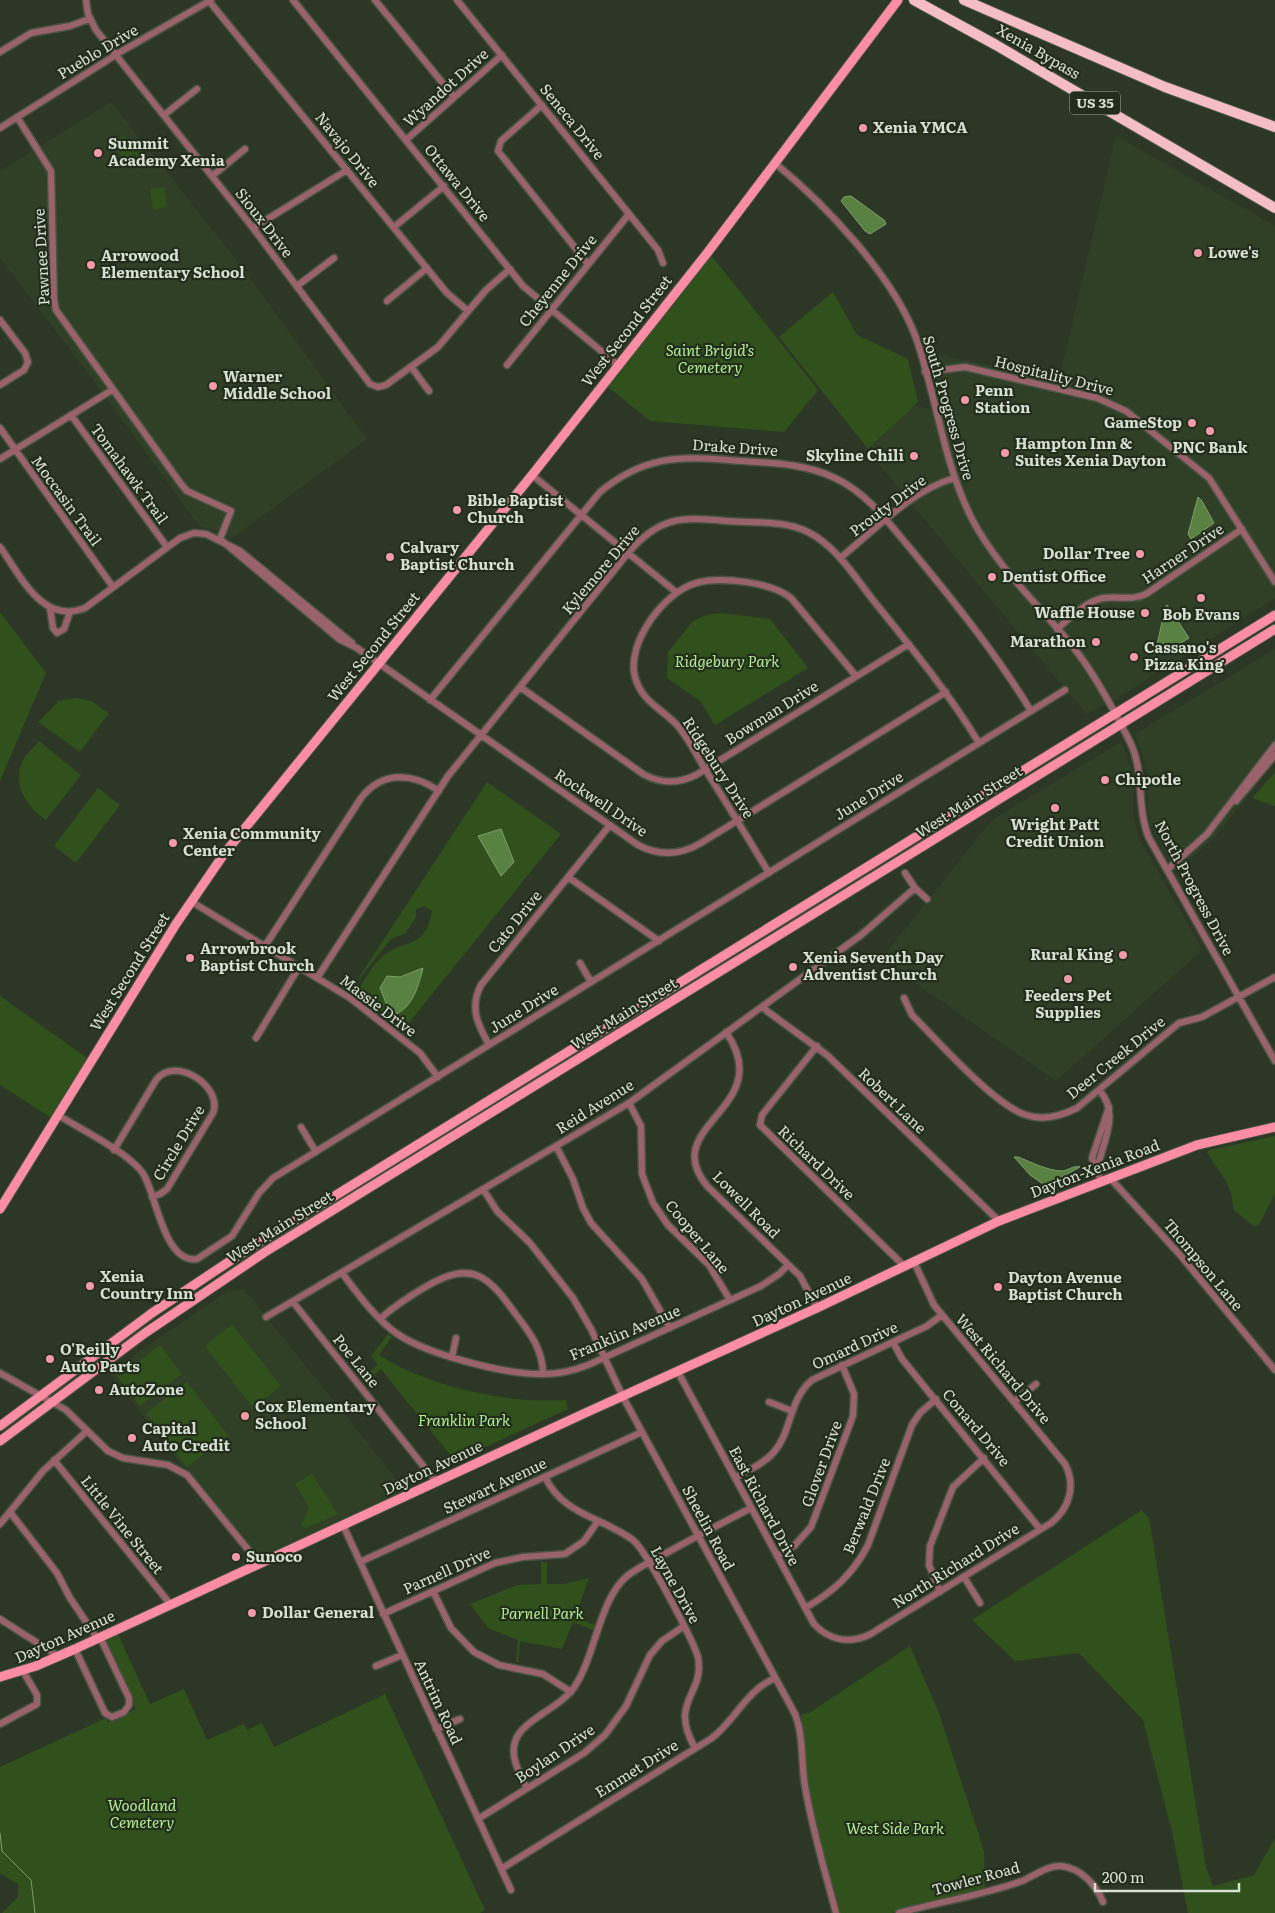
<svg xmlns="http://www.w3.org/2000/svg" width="1275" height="1913" viewBox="0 0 1275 1913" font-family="Literata,serif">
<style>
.built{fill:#304027}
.green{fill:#30501c;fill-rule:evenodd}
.water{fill:#598141;stroke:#7f9e6d}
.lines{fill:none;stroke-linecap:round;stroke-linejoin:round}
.stream{stroke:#7f9e6d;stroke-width:1}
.minor-casing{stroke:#485341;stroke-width:9}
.major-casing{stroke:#485341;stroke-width:11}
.highway-casing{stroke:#485341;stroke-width:12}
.minor{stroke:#9a636c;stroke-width:6}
.major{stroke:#ff8ea4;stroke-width:9}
.highway{stroke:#f5bec6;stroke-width:10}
.poi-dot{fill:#f39aaa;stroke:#222e1b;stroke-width:2}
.labels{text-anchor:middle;stroke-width:4.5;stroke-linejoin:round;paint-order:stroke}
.shield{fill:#222e1b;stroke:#a1ab9c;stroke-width:1}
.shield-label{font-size:14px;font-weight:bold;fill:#d8e0d4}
.street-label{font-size:15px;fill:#d8e0d4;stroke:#222e1b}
.poi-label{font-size:15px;font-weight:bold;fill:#d8e0d4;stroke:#222e1b;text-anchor:start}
.park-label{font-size:15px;font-style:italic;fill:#b2ec92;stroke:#222e1b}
</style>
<rect width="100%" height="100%" fill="#2c3825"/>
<path class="built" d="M111 102 245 271 367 439 231 539 216 530 199 526 88 373 0 258V171Z
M1116 136 1275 226V598L1116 699 1086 714 868 451 912 405 943 412 926 352 1059 380Z
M1275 649V762L1214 838 1175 872 1151 825 1148 809 1147 768 1135 734Z
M1121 742 1133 774V816L1140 840 1202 950 1056 1081 881 959 992 820Z
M244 1289 409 1495 259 1563 109 1372 228 1291Z"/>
<path class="green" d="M124 136 133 150 140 147 147 161 138 165 135 153 124 160 113 143Z
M164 187 167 207 153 210 150 189Z
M711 255 818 390 784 432 650 421 607 386Z
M833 292 857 335 908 359 918 402 868 449 779 337Z
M0 612 46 673 0 781Z
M721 613 770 619 808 668 715 725 700 701 667 678 668 652 693 621 706 615Z
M77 698 91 701 109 713 80 752 38 722 59 701Z
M39 741 81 775 46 820C28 807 12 787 22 763 24 755 34 748 39 741Z
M1275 772V806L1252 798Z
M487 782 561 834 404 1029 357 992C364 981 370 969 379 960 402 936 425 953 432 911L424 906 416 909V917L406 933 391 939 352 988ZM423 968 388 1008 380 989 387 976 399 977Z
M98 788 120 805 76 863 54 846Z
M0 996 91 1061 55 1120 0 1085Z
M1275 1136V1194L1260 1223 1257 1226 1252 1225 1234 1210 1231 1193 1226 1181 1207 1153 1209 1150Z
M232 1324 281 1386 253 1408 205 1346Z
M388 1334 392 1337 379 1355C429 1387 507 1404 566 1400L568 1409 455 1461 381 1369 364 1382 361 1379 378 1365 371 1356Z
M160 1345 182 1374 140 1406 118 1377Z
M187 1382 228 1435 187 1467 146 1413Z
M312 1474 338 1514 306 1528 301 1526 309 1507 295 1484Z
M1142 1510 1149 1518 1206 1867 1213 1886 1254 1875 1275 1838V1913H1188L1172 1832 1143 1720 1079 1653 1015 1661 972 1620Z
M541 1562H547V1584H563L589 1578 575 1617 595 1625 593 1630 573 1622 562 1649 520 1641 518 1663 516 1662 518 1640 488 1628 470 1604 517 1585 541 1584Z
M116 1630 150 1704 184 1689 207 1740 244 1724 247 1730 262 1723 274 1747 385 1694 485 1910 480 1913H2L18 1897V1884L0 1873V1767L106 1718 108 1723 136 1709 103 1636Z
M910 1646 939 1713 984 1851 985 1891 892 1913H831L824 1867 803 1775 802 1714 809 1713Z"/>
<path class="water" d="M851 196 884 220 886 224 870 234 865 231 841 201 844 197Z
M1198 497 1202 501 1214 523 1191 539 1188 534Z
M1167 605 1189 638 1168 651 1158 653 1156 650 1165 608Z
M501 829 514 862 501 876 478 836Z
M423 968C419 984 413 1007 396 1014L388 1008 380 988 387 976 400 977Z
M1014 1157H1018C1031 1162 1046 1170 1061 1171 1068 1171 1073 1165 1080 1167L1051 1183 1043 1184 1030 1175Z"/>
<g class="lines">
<path class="stream" d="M0 1833 2 1851 31 1880 35 1913"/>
<g class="minor-casing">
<path id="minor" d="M86 0 88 14 96 30 253 228 370 384 378 387 386 385 438 347 486 290 510 269
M293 0 523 286 618 365
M375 0 454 97
M457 0 658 250 663 263
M209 1 447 293 468 311
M0 52 31 33 70 26 89 19
M542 105 501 141 498 151 588 264
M164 115 197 89
M17 117 51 171 54 300 56 310 181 484 187 491 231 511 220 539
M0 128 122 51 211 0
M406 140 502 55
M776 164C826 205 894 277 916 338 937 398 943 462 972 519 997 567 1039 605 1073 647 1095 674 1114 710 1130 742 1145 772 1136 807 1149 838L1275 1061
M212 176 245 149
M394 227 444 186
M253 228 347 170
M297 286 334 258
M387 301 427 268
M0 320 25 353 28 362 24 370 0 385
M507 365 629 214
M412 368 429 391
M925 372 965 367 1097 398 1126 411 1209 478 1275 582
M71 415 167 547
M0 428 113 587
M0 459 112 390
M532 475 676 592
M220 539 339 639 357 648 638 845C659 856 681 855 701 843L946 692
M0 547C21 576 42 625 85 608L180 538 194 533 206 534 240 551 352 643
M840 558C875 530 909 492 954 478
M50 608 53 628 57 633 64 629 70 612
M1057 629C1071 617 1085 602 1103 598 1119 596 1132 601 1146 594L1242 529
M520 687 643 774C661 784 678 784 696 775L909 644
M430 700 600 492C641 458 677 455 728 460 764 463 802 462 835 478 869 494 890 525 914 553 956 604 997 655 1031 711
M1236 801 1275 755
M1167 870 1207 834 1275 745
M769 873C748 838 727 804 705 769 696 755 688 737 677 725 661 708 642 702 635 677 626 643 664 592 696 583 720 576 771 582 791 598L856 676
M905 873 915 888 927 899
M568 877 659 941
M192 902 350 998 420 1053 438 1077
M265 946 361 798C382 771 412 772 439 791
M580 963 591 982
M317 978 448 776 628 553C660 516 681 517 726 521 753 523 784 520 808 532 836 546 855 577 873 600 911 647 948 692 979 743
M904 998 912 1015C937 1040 994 1105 1026 1115 1043 1121 1061 1116 1077 1108L1179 1023 1202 1017 1275 977
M763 1006 767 1011 827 1055 999 1221
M726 1032C779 1109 655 1125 708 1187L800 1276 817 1308
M256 1038 299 967
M489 1045C478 1025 469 1008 481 985L610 825
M817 1046 762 1115 760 1125 905 1267
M629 1103 641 1126 642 1174 653 1203 668 1225 709 1265 730 1300
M58 1115C80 1129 134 1155 145 1177 156 1197 165 1264 197 1259L232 1236 259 1193 273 1178 1065 690
M301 1127 316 1152
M556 1146 573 1179 583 1208 591 1223 642 1279 670 1328
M114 1150 156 1080C175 1055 223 1086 213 1113L167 1189 160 1194 152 1197
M1097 1169C1103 1142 1120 1114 1100 1091
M1110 1178 1181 1256 1275 1370
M1101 1181 1092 1158 1109 1107
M483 1189 497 1211 530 1243 573 1298 591 1329 623 1397 795 1714C804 1737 801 1763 805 1786 812 1829 825 1871 836 1913
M342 1273C358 1294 375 1318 396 1333 425 1354 507 1375 543 1374 558 1374 573 1371 588 1365L761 1286 779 1274 788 1265
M293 1302 436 1482
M266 1317 629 1103 861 935 915 888
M380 1319C394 1306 410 1296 427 1286 474 1259 489 1277 517 1316 531 1334 543 1351 543 1374
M893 1342 902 1359 1040 1529
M452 1357 456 1338
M678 1372 814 1624C829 1640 848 1644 869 1635L1051 1523C1070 1508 1076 1485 1065 1464L934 1305 914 1262
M0 1373 66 1410 108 1451 123 1458 168 1465 187 1475 259 1563
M769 1402 792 1411
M1014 1402 1036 1384
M54 1460 171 1605
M545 1477C563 1515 602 1517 633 1540 646 1550 692 1638 698 1657 705 1696 668 1700 695 1748
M735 1478C748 1470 764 1464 774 1452 792 1431 789 1399 812 1380L927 1326 942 1315
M10 1512 57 1573 70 1598 97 1638
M0 1524 43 1471 87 1431
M343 1525 511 1890
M777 1556 794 1546 811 1527 853 1416 854 1394 842 1365
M360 1562 642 1432
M964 1577 980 1603
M433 1591 451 1628 474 1652 499 1665 543 1674 571 1692
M940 1592 929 1565 930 1546 953 1487 984 1458
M805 1608C833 1592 853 1574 868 1545L912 1425 920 1413 936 1399
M383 1614 495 1563 523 1557 565 1554 584 1541 598 1521
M0 1619 58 1656
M75 1649 105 1713 112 1717 124 1712 129 1705V1698L100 1637
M376 1666 402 1655
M0 1724 37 1704V1695L23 1671
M436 1729 460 1719
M527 1788C520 1774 510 1758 515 1742 521 1720 561 1708 575 1686 596 1654 599 1600 627 1576 640 1566 656 1559 670 1551 697 1536 724 1522 751 1508
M478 1819 584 1753 605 1735 626 1706 650 1655 662 1641 684 1626
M501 1869 712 1738C736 1719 746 1691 775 1678
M899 1913C939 1902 983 1895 1022 1881 1034 1876 1048 1865 1061 1866 1081 1868 1096 1885 1103 1902"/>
</g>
<g class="major-casing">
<path id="major" d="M0 1209 176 924 224 854 532 475 708 252 898 0
M0 1426 152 1313 239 1255 1275 615
M0 1441 145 1333 265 1252 1275 629
M0 1677 36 1666 75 1649 583 1414 817 1308 999 1221 1197 1145 1275 1127"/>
</g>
<g class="highway-casing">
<path id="highway" d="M914 0 996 45 1275 208
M964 0 1165 87 1275 127"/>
</g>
<use href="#minor" class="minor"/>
<use href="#major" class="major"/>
<use href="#highway" class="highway"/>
</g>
<g class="poi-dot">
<circle cx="863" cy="128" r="5"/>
<circle cx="98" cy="153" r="5"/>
<circle cx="1198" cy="253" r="5"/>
<circle cx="91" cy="265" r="5"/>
<circle cx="213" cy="386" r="5"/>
<circle cx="965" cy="400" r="5"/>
<circle cx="1192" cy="423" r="5"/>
<circle cx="1210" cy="431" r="5"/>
<circle cx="1005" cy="453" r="5"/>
<circle cx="914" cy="456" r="5"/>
<circle cx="457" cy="510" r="5"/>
<circle cx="1140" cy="554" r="5"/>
<circle cx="390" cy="557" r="5"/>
<circle cx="992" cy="577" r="5"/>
<circle cx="1201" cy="598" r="5"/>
<circle cx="1145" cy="613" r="5"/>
<circle cx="1096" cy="642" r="5"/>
<circle cx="1134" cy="657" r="5"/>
<circle cx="1105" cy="780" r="5"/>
<circle cx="1055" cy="808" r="5"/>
<circle cx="173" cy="843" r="5"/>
<circle cx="1123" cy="955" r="5"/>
<circle cx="190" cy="958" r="5"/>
<circle cx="793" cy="967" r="5"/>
<circle cx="1068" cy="979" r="5"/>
<circle cx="90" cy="1286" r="5"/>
<circle cx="998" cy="1287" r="5"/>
<circle cx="50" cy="1359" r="5"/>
<circle cx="99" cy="1390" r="5"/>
<circle cx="245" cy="1416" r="5"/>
<circle cx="132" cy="1438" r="5"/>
<circle cx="236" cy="1557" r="5"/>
<circle cx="252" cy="1613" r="5"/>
</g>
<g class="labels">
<rect class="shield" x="1070" y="91.5" width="50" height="23" rx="4"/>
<g class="shield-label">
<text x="1095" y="108">US 35</text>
</g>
<g class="street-label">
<text transform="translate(98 52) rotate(-31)" y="5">Pueblo Drive</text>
<text transform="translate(1038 52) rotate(30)" y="5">Xenia Bypass</text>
<text transform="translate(446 88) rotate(-42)" y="5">Wyandot Drive</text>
<text transform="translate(572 122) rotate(51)" y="5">Seneca Drive</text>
<text transform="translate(347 150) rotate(51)" y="5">Navajo Drive</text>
<text transform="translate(457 183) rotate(51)" y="5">Ottawa Drive</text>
<text transform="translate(264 223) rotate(52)" y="5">Sioux Drive</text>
<text transform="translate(42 257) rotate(-93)" y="5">Pawnee Drive</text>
<text transform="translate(558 281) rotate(-51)" y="5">Cheyenne Drive</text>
<text transform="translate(627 331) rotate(-52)" y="5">West Second Street</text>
<text transform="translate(1054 376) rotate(14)" y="5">Hospitality Drive</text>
<text transform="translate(948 408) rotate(74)" y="5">South Progress Drive</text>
<text transform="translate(735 448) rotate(4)" y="5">Drake Drive</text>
<text transform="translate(129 474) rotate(54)" y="5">Tomahawk Trail</text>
<text transform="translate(66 501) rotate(54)" y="5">Moccasin Trail</text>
<text transform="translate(888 506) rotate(-37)" y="5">Prouty Drive</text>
<text transform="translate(1183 554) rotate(-34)" y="5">Harner Drive</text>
<text transform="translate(601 570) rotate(-50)" y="5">Kylemore Drive</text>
<text transform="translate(374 647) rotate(-51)" y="5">West Second Street</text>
<text transform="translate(772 713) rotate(-32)" y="5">Bowman Drive</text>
<text transform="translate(718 768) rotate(57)" y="5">Ridgebury Drive</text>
<text transform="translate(869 796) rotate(-32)" y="5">June Drive</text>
<text transform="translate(969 802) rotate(-32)" y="5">West Main Street</text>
<text transform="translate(601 803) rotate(34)" y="5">Rockwell Drive</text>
<text transform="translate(1194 888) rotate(62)" y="5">North Progress Drive</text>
<text transform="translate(515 922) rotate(-51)" y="5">Cato Drive</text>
<text transform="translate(130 972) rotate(-58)" y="5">West Second Street</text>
<text transform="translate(378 1006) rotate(37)" y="5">Massie Drive</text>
<text transform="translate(524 1009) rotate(-32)" y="5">June Drive</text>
<text transform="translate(624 1014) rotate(-32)" y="5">West Main Street</text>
<text transform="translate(1116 1058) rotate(-39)" y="5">Deer Creek Drive</text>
<text transform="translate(892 1101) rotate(44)" y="5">Robert Lane</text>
<text transform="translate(595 1107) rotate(-32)" y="5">Reid Avenue</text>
<text transform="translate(179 1143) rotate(-59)" y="5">Circle Drive</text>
<text transform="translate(816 1163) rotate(44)" y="5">Richard Drive</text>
<text transform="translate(1095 1169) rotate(-21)" y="5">Dayton-Xenia Road</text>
<text transform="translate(746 1205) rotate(45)" y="5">Lowell Road</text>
<text transform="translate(280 1227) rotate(-32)" y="5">West Main Street</text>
<text transform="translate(697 1237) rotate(50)" y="5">Cooper Lane</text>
<text transform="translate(1203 1265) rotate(50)" y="5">Thompson Lane</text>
<text transform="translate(802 1300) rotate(-25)" y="5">Dayton Avenue</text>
<text transform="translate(625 1333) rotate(-23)" y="5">Franklin Avenue</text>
<text transform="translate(855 1346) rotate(-25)" y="5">Omard Drive</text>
<text transform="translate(356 1361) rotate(51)" y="5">Poe Lane</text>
<text transform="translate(1003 1369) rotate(50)" y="5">West Richard Drive</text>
<text transform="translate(976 1428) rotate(50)" y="5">Conard Drive</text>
<text transform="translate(822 1464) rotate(-70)" y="5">Glover Drive</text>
<text transform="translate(433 1468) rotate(-25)" y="5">Dayton Avenue</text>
<text transform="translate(495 1486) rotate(-25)" y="5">Stewart Avenue</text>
<text transform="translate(764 1506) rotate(62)" y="5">East Richard Drive</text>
<text transform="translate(867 1506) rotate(-68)" y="5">Berwald Drive</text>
<text transform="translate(122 1525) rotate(51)" y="5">Little Vine Street</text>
<text transform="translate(708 1528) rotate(62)" y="5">Sheelin Road</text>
<text transform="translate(956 1566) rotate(-32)" y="5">North Richard Drive</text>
<text transform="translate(447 1571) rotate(-24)" y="5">Parnell Drive</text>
<text transform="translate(675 1585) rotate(61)" y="5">Layne Drive</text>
<text transform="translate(65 1637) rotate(-24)" y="5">Dayton Avenue</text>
<text transform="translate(438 1702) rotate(65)" y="5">Antrim Road</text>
<text transform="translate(555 1754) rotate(-34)" y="5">Boylan Drive</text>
<text transform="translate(637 1769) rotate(-32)" y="5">Emmet Drive</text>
<text transform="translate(976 1879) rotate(-15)" y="5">Towler Road</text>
</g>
<g class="poi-label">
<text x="873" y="133">Xenia YMCA</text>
<text x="108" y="149">Summit<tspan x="108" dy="17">Academy Xenia</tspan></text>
<text x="1208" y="258">Lowe's</text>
<text x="101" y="261">Arrowood<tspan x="101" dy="17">Elementary School</tspan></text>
<text x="223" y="382">Warner<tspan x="223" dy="17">Middle School</tspan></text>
<text x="975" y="396">Penn<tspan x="975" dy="17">Station</tspan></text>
<text x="1182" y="428" text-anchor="end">GameStop</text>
<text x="1015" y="449">Hampton Inn &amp;<tspan x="1015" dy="17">Suites Xenia Dayton</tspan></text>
<text x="1210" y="453" text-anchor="middle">PNC Bank</text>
<text x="904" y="461" text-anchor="end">Skyline Chili</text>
<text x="467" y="506">Bible Baptist<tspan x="467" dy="17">Church</tspan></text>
<text x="400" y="553">Calvary<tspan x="400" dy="17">Baptist Church</tspan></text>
<text x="1130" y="559" text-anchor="end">Dollar Tree</text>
<text x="1002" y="582">Dentist Office</text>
<text x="1135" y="618" text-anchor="end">Waffle House</text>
<text x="1201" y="620" text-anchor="middle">Bob Evans</text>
<text x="1086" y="647" text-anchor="end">Marathon</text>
<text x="1144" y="653">Cassano's<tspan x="1144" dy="17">Pizza King</tspan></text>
<text x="1115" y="785">Chipotle</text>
<text x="1055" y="830" text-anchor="middle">Wright Patt<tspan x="1055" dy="17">Credit Union</tspan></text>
<text x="183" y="839">Xenia Community<tspan x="183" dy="17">Center</tspan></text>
<text x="200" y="954">Arrowbrook<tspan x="200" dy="17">Baptist Church</tspan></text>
<text x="1113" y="960" text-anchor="end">Rural King</text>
<text x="803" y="963">Xenia Seventh Day<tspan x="803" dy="17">Adventist Church</tspan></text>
<text x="1068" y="1001" text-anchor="middle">Feeders Pet<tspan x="1068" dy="17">Supplies</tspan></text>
<text x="100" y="1282">Xenia<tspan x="100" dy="17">Country Inn</tspan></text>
<text x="1008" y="1283">Dayton Avenue<tspan x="1008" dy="17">Baptist Church</tspan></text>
<text x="60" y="1355">O'Reilly<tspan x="60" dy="17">Auto Parts</tspan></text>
<text x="109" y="1395">AutoZone</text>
<text x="255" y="1412">Cox Elementary<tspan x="255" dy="17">School</tspan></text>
<text x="142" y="1434">Capital<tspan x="142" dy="17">Auto Credit</tspan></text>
<text x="246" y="1562">Sunoco</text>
<text x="262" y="1618">Dollar General</text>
</g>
<g class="park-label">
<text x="710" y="356">Saint Brigid’s<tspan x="710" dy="17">Cemetery</tspan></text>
<text x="727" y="667">Ridgebury Park</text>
<text x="464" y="1426">Franklin Park</text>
<text x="542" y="1619">Parnell Park</text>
<text x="142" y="1811">Woodland<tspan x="142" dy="17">Cemetery</tspan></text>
<text x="895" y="1834">West Side Park</text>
</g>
</g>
<path d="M1095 1883v8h144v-8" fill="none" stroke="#d8e0d4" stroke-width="2.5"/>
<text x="1102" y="1883" font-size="15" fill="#d8e0d4" stroke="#222e1b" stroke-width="4" paint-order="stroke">200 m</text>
</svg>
